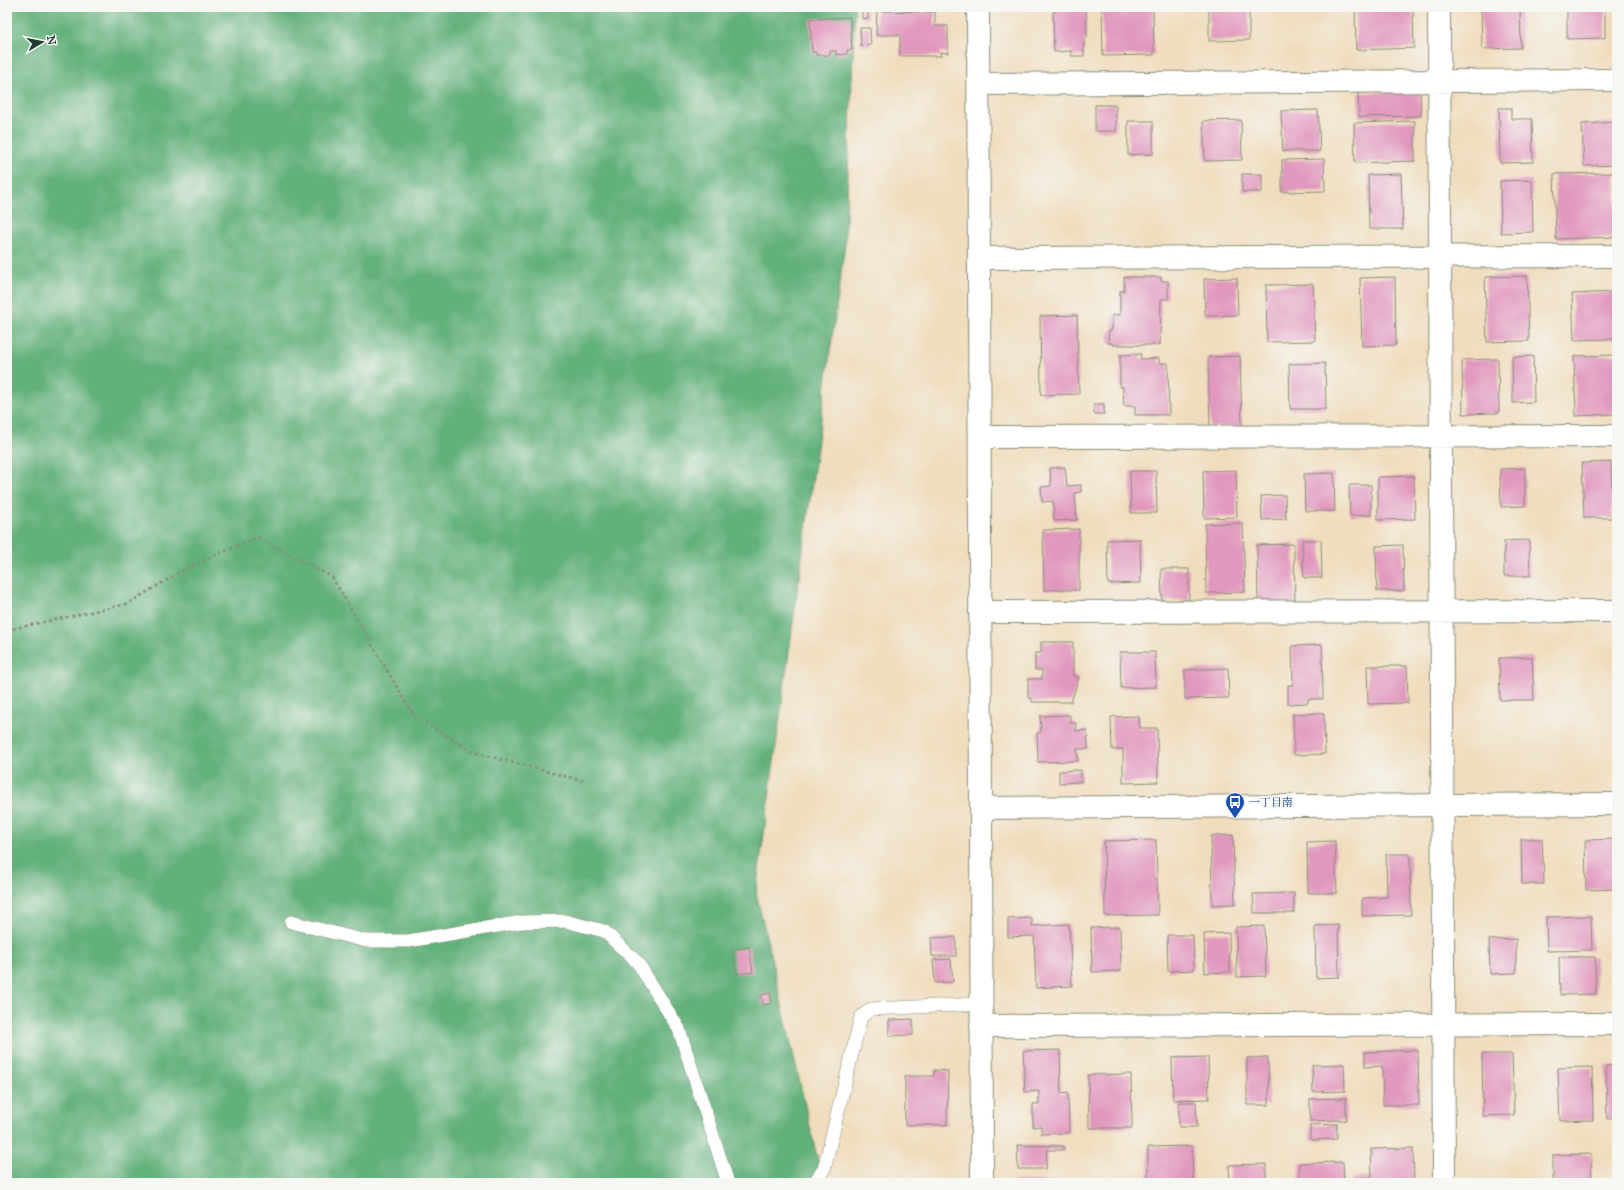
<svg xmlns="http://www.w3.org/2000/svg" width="1624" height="1190" viewBox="0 0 1624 1190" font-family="'IM FELL Great Primer','Noto Serif JP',serif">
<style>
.forest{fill:#62b07a;stroke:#407657}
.building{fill:#e198be}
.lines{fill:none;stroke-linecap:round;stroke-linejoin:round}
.lane-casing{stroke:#888d79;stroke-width:14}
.street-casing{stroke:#888d79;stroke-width:24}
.secondary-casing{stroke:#888d79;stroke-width:24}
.path{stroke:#888d79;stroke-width:2.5;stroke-dasharray:3 3;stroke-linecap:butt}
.lane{stroke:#fff;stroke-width:13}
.street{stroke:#fff;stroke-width:22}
.secondary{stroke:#fff;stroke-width:22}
.labels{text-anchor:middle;stroke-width:4;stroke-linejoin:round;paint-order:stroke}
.transit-label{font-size:11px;fill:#164399;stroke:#f6f6f2;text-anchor:start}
</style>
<rect width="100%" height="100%" fill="#f6f6f2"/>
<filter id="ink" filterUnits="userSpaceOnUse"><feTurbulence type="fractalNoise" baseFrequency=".025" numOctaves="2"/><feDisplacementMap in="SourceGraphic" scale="8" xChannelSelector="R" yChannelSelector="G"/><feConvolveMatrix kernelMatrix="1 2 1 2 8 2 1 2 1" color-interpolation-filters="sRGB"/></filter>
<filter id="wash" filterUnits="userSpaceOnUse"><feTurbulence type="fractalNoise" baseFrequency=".012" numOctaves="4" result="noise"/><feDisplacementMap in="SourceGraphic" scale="16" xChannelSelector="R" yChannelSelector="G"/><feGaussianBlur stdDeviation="0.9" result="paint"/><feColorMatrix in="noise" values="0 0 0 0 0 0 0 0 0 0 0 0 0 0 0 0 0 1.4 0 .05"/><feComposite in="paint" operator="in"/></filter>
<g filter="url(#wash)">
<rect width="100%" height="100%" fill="#f0ddbe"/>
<path class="forest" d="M7 7H855L845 244 756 892 823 1183H7Z"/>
<g id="blocks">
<path class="building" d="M1056 7 1086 9 1087 38 1084 39V56H1071V51L1054 52 1053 12 1056 11Z
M1102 7H1153L1154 55 1103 56Z
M1209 7H1249V40L1209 41Z
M1355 7H1413L1414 48 1356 50Z
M1481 7H1520L1521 48 1482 49Z
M1567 7H1605V38L1567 39Z
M868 11V18L862 19V12Z
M877 11 935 12V26H948V53L940 52 941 56H900V35H876Z
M850 17 852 50H847V54L836 55V51H830V55H816V52H812L810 19Z
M860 28H870L871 45 861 46Z
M1420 91 1421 116 1359 117 1358 93Z
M1095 105H1116V131H1095Z
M1499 108H1511V119H1532L1533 162 1500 163Z
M1318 110 1320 151H1283L1281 111Z
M1241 120 1242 160 1205 161 1203 121Z
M1128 121H1153V154L1128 155Z
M1415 121V161L1355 163 1354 123Z
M1617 122V165L1584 166 1582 124Z
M1324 159 1325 191 1282 192V160Z
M1615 173 1616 237 1556 239 1554 174Z
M1242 174H1262V192H1242Z
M1401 174 1403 229H1369L1368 175Z
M1532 180 1533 232 1501 233 1500 181Z
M1527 276 1529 341 1487 342 1485 277Z
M1124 277H1161V281H1168V299H1161L1160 345H1113L1112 343H1108L1109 331 1112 330V315H1120V291H1124Z
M1395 277 1396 345 1362 346 1360 278Z
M1237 278 1238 315 1205 316 1204 279Z
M1313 284 1315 341 1267 342 1266 285Z
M1614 292 1615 339 1574 340 1572 294Z
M1077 315 1079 394 1041 395 1040 316Z
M1141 354 1140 359 1159 358V363H1168L1169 415H1135V406H1124L1123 387H1120V355Z
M1617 355V414L1576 416 1574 356Z
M1240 356 1242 427H1210L1208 357Z
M1533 356 1534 402 1513 403 1512 357Z
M1498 359 1499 413 1463 414 1462 360Z
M1325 363 1326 409H1290L1289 364Z
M1094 404H1104V414H1094Z
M1611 462 1612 518H1584L1582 463Z
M1065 467 1067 486 1081 485V492L1075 493 1077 520 1054 521 1053 501 1042 502 1041 487 1051 486 1050 468Z
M1525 468V506L1501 507 1500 469Z
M1236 470 1237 517 1204 518 1203 471Z
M1130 471H1156L1157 513H1131Z
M1334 473 1335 511H1305L1304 474Z
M1414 476 1415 519 1378 520V477Z
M1349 485H1371V515L1350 516Z
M1285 495 1286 519 1262 520 1261 496Z
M1243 523 1245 592 1206 593 1205 524Z
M1079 529V590H1044L1043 530Z
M1140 539 1141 583 1108 584 1107 540Z
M1302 540H1321L1322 578H1304Z
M1529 540 1530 576H1504V541Z
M1294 544 1295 605 1258 606 1257 545Z
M1403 545 1404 591H1377L1376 546Z
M1161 569H1189V600L1162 601Z
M1041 642H1073V676L1079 677 1071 702H1032V698H1028V679H1042V670H1035V653H1041Z
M1322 645 1323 699H1308V703L1288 704V685H1293L1292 646Z
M1120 652H1155L1156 687 1121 688Z
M1532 657 1534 700H1500L1499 658Z
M1367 666H1407L1408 703 1368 704Z
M1228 668 1229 698 1185 699V670Z
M1324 713 1325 754 1294 755 1293 714Z
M1070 715V723H1076V731L1087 730 1088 749H1077L1078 761 1038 762 1037 733 1041 732 1040 716Z
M1139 716 1140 728H1157L1158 782 1123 783V749L1112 750 1111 717Z
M1081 770V782L1059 783V771Z
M1233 835 1235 904 1212 905 1211 836Z
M1521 839H1542L1544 884H1522Z
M1617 839V889L1586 890 1585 840Z
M1156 840 1158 915 1105 916 1104 841Z
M1335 841 1337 893H1308L1307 842Z
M1386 854H1410L1411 915 1362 916V898L1387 897Z
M1294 893V913H1254L1253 894Z
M1591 916 1592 950 1547 951 1546 917Z
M1032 918V926L1069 924 1072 986 1036 988 1034 936 1008 937V919Z
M1338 925 1339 977 1316 978 1315 926Z
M1264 926 1266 976 1237 977 1236 927Z
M1120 927 1121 971 1092 972 1091 928Z
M1229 933 1230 972 1205 973 1204 934Z
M1167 935H1193L1194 970 1168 971Z
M956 937V956H932L931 938Z
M1516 939V973L1490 974 1489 940Z
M749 947 753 972 736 974 732 950Z
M1559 957H1595L1596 994 1560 995Z
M951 959 953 982 935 983 933 960Z
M770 993 772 1004 763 1005 761 995Z
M913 1019V1035L889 1036V1020Z
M1060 1050 1061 1093 1068 1092 1069 1133 1041 1134V1126L1033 1127V1104H1039V1091L1025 1092 1023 1051Z
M1418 1050 1419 1105H1383L1382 1066 1365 1067V1052Z
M1482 1054H1512L1514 1115 1483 1116Z
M1208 1057 1209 1099 1173 1100 1172 1058Z
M1268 1057 1269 1105H1247V1058Z
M1344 1064 1345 1091 1313 1092 1312 1065Z
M1617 1065V1119H1607L1606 1066Z
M1592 1067 1593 1120 1560 1121 1558 1068Z
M934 1070 948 1071 947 1125H905V1076H934Z
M1131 1074 1132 1128H1089L1088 1075Z
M1346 1098V1120L1310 1121V1099Z
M1179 1102H1196L1197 1127H1179Z
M1337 1124V1139L1310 1140V1125Z
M1017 1145 1064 1146V1150H1047L1046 1169H1018Z
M1192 1146 1193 1183H1148V1147Z
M1413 1148 1414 1183H1352V1178L1372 1177 1371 1149Z
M1591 1154 1592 1183H1553V1155Z
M1343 1162 1344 1183H1300L1299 1163Z
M1266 1164V1183H1230L1229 1165Z
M1015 1181H1054V1183H1015Z"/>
</g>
</g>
<g filter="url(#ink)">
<use href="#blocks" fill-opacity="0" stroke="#888d79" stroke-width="1"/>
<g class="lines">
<g class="lane-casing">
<path id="lane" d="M291 922 366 941H408L522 922 565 921 604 931 638 963 679 1029 728 1183
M814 1183 824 1169 861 1017 871 1009 981 1004"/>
</g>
<g class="street-casing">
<path id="street" d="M1439 7 1444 1183
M979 84 1617 80
M979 258 1617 256
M980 437 1617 436
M980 612 1617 611
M981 808 982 1183
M981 1026 1617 1024"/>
</g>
<g class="secondary-casing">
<path id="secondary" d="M978 7 981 808 1617 804"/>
</g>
<path class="path" d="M7 630 127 604 187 568 257 537 332 577 414 716 473 752 583 781"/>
<use href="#lane" class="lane"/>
<use href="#street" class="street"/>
<use href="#secondary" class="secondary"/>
</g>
</g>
<defs>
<g id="bus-pin" transform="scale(1)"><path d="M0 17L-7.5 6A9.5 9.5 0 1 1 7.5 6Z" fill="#1a4fb4" stroke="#f6f6f2"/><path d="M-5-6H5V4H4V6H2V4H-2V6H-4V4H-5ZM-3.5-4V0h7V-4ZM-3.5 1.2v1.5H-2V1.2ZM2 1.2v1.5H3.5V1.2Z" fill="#fff"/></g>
</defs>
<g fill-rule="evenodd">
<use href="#bus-pin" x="1235" y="802"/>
</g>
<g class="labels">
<g class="transit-label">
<text x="1249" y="806">一丁目南</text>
</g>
</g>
<rect width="1624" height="1190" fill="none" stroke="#f6f6f2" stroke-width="24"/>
<g transform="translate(42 42) rotate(80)" stroke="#f6f6f2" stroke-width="3" paint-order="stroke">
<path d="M0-3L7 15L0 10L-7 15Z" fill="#1f3d34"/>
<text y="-6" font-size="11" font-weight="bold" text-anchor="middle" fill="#1f3d34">N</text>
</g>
</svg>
